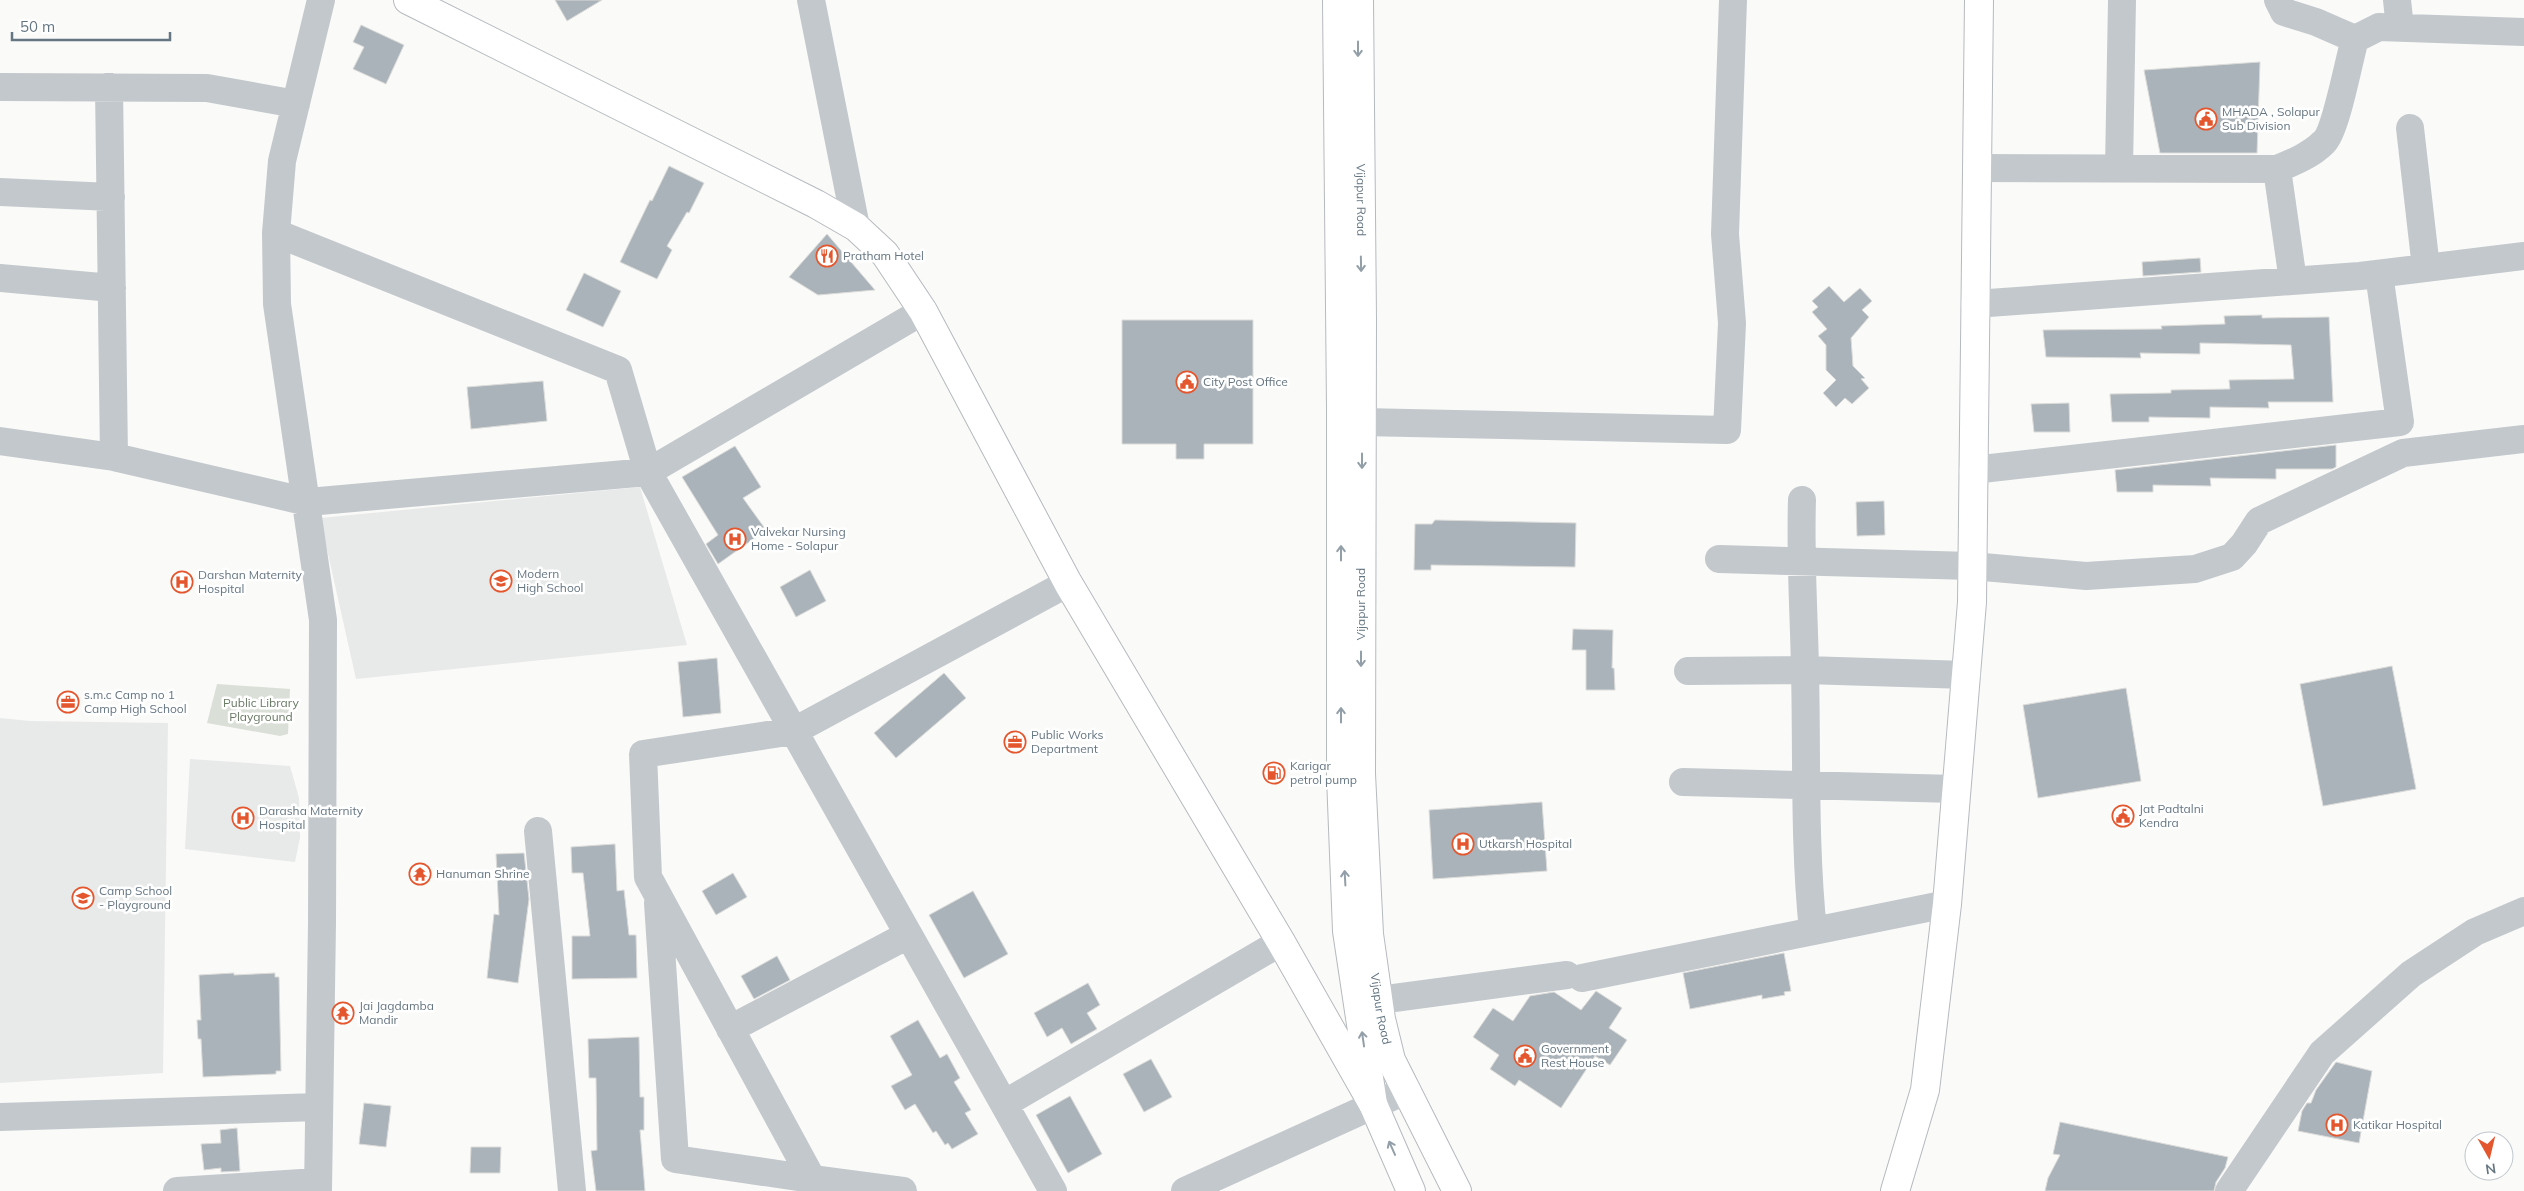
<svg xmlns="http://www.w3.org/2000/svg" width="2524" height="1191" viewBox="0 0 2524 1191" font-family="Mulish,sans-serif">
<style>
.built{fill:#e8e9e9}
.green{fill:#dadfd7}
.building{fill:#aab3b9;stroke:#dcdcda}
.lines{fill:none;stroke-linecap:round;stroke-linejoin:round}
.major-casing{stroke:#b5babe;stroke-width:30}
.minor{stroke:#c3c8cc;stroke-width:28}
.major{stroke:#fff;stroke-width:28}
.oneway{stroke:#939fa8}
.labels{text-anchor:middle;stroke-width:5;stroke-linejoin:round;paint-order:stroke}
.poi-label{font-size:12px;fill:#657683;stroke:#fff;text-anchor:start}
.street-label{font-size:12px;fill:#657683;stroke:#fff}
.park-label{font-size:12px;fill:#687a64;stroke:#fff}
</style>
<rect width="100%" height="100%" fill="#fafaf8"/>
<path class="built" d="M640 487 687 645 356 679 320 518Z
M0 718 30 721 168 723 163 1073 0 1083Z
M190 759 290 766 299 798 300 838 295 862 185 849Z"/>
<path class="green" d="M217 684 290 689 288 734 280 736 207 723Z"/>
<path class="building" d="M555 0H602L567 21Z
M361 25 404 45 386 84 353 69 364 47 353 42Z
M2260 62 2257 153H2160L2144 70Z
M669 166 704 183 689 213 687 212 667 246 672 250 657 279 620 262 650 200 652 201Z
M827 234 875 290 818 295 789 277Z
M2200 258 2201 272 2143 276 2142 262Z
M584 273 621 291 603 327 566 310Z
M1829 286 1844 302 1860 288 1872 301 1862 310 1869 317 1851 338 1853 366 1865 378 1861 379 1869 388 1852 404 1845 398 1836 407 1823 393 1836 380 1826 370V345L1818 336 1827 329 1812 312 1818 307 1812 301Z
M2262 315V318L2329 317 2333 402H2268L2269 408 2210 407V418L2149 417V422H2112L2110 394 2171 393V390L2230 389 2229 380 2294 379 2291 345 2200 343V354L2140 353 2141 358 2046 357 2043 330 2162 329 2161 326 2225 324 2224 316Z
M1122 320H1253V444H1204V459H1176V444H1122Z
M543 381 547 421 471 429 467 387Z
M2069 403 2070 432H2034L2031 404Z
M2336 445V467L2332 469H2276V479L2210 478 2211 486 2153 485V492H2117L2115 470Z
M735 446 761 487 743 498 766 530 718 564 706 544 718 535 682 477Z
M1884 501 1885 535 1857 536 1856 502Z
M1435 520 1576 523 1575 567 1431 565V570H1414L1415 524H1432Z
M810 570 826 601 796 617 780 587Z
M1573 629 1613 630 1612 668H1614L1615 690H1586V650H1572Z
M717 658 721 713 683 717 678 662Z
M2392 666 2416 789 2323 806 2300 684Z
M944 673 966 698 896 758 874 733Z
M2126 688 2141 781 2038 798 2023 705Z
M1542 802 1547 871 1433 879 1429 810Z
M615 844 617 891 624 890 629 935H636L637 978 572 979V936H590L583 873H572L571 847Z
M524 853 529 899 518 983 487 978 494 914 499 915 496 854Z
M733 873 747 897 716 915 702 891Z
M973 891 1008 954 964 978 929 915Z
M1784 953 1791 991 1784 992 1785 995 1762 999V995L1690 1009 1683 973Z
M777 956 790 980 754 999 741 976Z
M234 973V975L275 973V977H279L281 1071H276V1074L203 1077 201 1039H198L197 1020H201L199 975Z
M1088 983 1100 1005 1087 1013 1097 1029 1071 1044 1062 1028 1047 1037 1034 1013Z
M1596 991 1622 1008 1609 1028 1627 1040 1610 1065 1595 1056 1561 1108 1519 1080 1515 1086 1490 1069 1499 1055 1473 1037 1493 1008 1513 1021 1530 996 1554 992 1581 1010Z
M918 1020 940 1058 947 1054 960 1078 954 1082 971 1110 965 1113 978 1134 952 1149 948 1143 945 1145 936 1131 933 1133 915 1104 905 1110 891 1086 912 1075 890 1036Z
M639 1037 640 1097H644V1130H640L645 1191H596L591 1151 597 1150 596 1078H589L588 1039Z
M1151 1059 1172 1097 1144 1112 1123 1074Z
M2336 1062 2372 1071 2359 1143 2298 1131 2302 1111 2307 1103H2311L2316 1090Z
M1070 1096 1102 1154 1068 1173 1036 1115Z
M364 1103 391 1106 386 1147 359 1144Z
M2060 1122 2228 1157 2225 1168 2216 1182 2214 1191H2045L2048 1178 2060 1155 2053 1154Z
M237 1128 240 1171 221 1172V1168L204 1170 201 1144 221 1143 220 1130Z
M471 1147H501L500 1173H470Z"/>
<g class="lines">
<g class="major-casing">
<g id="major">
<path d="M408 0 816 204 856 227 885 254 923 311 1068 583 1281 942 1373 1104"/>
<path d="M1337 0 1341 408V777L1347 931 1373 1104 1411 1191"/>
<path id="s1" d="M1359 0 1362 320 1361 774 1369 934 1381 1019 1391 1060 1457 1191"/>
<path d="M1895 1191 1925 1090 1947 904 1972 602 1979 0"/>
</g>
</g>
<path class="minor" d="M811 0 856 227
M2278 0 2284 12 2316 22 2355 39
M2397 0 2400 28
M0 87 207 88 296 104
M109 87 114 457
M2410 128 2426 268
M1977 168 2277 169C2294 162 2311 155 2324 142 2336 131 2349 59 2355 39L2379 27 2524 32
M2119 168 2122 0
M2277 169 2293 281
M0 192 111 197
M276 233 618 370 648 472 1053 1191
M0 278 112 288
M1975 304 2360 276 2524 256
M1362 422 1727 430 1732 323 1725 234 1733 0
M0 441 114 457 308 502 648 472 923 311
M1973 470 2400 422 2379 274
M1802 500C1800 557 1804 613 1805 670 1807 758 1804 844 1813 931
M1719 559 1972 566 2086 576 2195 569 2232 557 2244 544 2259 521 2403 453 2524 439
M1688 671 1805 670 1967 675
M1683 782 1956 789
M538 831 572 1191
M658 903 675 1159 812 1179
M1582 978 1947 904
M1379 1000 1567 975
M730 1029 908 935
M1004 1104 1281 942
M0 1117 319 1107
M177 1191 317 1182
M318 1191 322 923 323 620 277 304 276 233 282 161 321 0
M903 1191 812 1179 648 877 643 754 794 731 1068 583
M1185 1191 1407 1090
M2229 1191 2322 1053 2411 974 2475 932 2524 911"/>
<use href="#major" class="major"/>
</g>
<defs><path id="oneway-shaft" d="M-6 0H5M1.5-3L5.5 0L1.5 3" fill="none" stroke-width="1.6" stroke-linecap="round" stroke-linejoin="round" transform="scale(1.25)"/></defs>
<g class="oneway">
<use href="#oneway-shaft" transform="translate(1358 49) rotate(90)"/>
<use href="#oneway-shaft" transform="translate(1361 264) rotate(89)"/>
<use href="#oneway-shaft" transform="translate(1362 461) rotate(90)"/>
<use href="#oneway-shaft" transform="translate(1341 553) rotate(-90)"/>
<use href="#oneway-shaft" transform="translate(1361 659) rotate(90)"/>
<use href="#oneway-shaft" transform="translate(1341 715) rotate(-90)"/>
<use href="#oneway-shaft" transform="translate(1345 878) rotate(-93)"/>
<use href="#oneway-shaft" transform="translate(1363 1039) rotate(-98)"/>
<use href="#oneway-shaft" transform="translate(1392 1148) rotate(-114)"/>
</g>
<defs>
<g id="civic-ring" transform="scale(1.125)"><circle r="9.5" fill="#fff" stroke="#e4572e" stroke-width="1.5"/><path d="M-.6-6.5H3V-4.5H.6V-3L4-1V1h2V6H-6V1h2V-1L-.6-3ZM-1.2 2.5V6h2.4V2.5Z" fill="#e4572e"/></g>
<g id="restaurant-ring" transform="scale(1.125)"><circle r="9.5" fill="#fff" stroke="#e4572e" stroke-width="1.5"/><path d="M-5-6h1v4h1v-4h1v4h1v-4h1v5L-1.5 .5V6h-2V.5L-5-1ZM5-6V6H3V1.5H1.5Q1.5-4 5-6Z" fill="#e4572e"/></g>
<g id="hospital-ring" transform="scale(1.125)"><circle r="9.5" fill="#fff" stroke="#e4572e" stroke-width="1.5"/><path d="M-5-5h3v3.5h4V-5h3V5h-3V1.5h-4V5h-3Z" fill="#e4572e"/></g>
<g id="school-ring" transform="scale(1.125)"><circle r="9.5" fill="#fff" stroke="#e4572e" stroke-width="1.5"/><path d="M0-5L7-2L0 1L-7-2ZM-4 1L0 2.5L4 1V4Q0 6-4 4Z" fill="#e4572e"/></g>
<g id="office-ring" transform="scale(1.125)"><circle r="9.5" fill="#fff" stroke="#e4572e" stroke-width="1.5"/><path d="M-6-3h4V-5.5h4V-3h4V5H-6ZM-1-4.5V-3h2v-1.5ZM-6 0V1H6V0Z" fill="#e4572e"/></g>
<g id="fuel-ring" transform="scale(1.125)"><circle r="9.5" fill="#fff" stroke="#e4572e" stroke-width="1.5"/><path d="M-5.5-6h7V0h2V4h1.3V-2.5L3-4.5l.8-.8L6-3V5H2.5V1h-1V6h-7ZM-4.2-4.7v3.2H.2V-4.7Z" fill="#e4572e"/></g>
<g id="temple-ring" transform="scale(1.125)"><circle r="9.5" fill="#fff" stroke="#e4572e" stroke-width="1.5"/><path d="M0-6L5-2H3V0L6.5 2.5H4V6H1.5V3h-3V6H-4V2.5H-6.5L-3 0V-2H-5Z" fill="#e4572e"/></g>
</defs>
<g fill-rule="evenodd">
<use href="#civic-ring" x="2206" y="119"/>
<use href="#restaurant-ring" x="827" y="256"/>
<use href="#civic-ring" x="1187" y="382"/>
<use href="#hospital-ring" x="735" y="539"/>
<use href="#school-ring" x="501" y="581"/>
<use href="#hospital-ring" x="182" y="582"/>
<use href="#office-ring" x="68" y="702"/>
<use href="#office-ring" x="1015" y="742"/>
<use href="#fuel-ring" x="1274" y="773"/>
<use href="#civic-ring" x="2123" y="816"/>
<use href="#hospital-ring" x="243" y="818"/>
<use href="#hospital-ring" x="1463" y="844"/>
<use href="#temple-ring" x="420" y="874"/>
<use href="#school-ring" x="83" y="898"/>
<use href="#temple-ring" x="343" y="1013"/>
<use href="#civic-ring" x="1525" y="1056"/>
<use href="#hospital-ring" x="2337" y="1125"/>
</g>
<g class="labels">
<g class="poi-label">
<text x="2222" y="116">MHADA , Solapur<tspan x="2222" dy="14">Sub Division</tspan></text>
<text x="843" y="260">Pratham Hotel</text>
<text x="1203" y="386">City Post Office</text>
<text x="751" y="536">Valvekar Nursing<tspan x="751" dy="14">Home - Solapur</tspan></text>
<text x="517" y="578">Modern<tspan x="517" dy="14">High School</tspan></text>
<text x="198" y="579">Darshan Maternity<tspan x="198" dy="14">Hospital</tspan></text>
<text x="84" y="699">s.m.c Camp no 1<tspan x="84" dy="14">Camp High School</tspan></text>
<text x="1031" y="739">Public Works<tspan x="1031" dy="14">Department</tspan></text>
<text x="1290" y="770">Karigar<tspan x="1290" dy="14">petrol pump</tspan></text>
<text x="2139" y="813">Jat Padtalni<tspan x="2139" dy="14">Kendra</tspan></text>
<text x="259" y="815">Darasha Maternity<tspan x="259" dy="14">Hospital</tspan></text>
<text x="1479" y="848">Utkarsh Hospital</text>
<text x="436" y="878">Hanuman Shrine</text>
<text x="99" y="895">Camp School<tspan x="99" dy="14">- Playground</tspan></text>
<text x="359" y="1010">Jai Jagdamba<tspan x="359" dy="14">Mandir</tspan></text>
<text x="1541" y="1053">Government<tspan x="1541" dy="14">Rest House</tspan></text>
<text x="2353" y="1129">Katikar Hospital</text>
</g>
<g class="street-label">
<text dy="4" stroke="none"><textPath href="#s1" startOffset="200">Vijapur Road</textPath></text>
<text transform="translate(1361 604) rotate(-90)" y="4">Vijapur Road</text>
<text dy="4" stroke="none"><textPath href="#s1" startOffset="1010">Vijapur Road</textPath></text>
</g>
<g class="park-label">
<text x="261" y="707">Public Library<tspan x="261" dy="14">Playground</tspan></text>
</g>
</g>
<g transform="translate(2489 1156) rotate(172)"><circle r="24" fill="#ffffff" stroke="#c1c8cd"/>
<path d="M0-4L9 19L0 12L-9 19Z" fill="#e4572e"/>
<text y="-8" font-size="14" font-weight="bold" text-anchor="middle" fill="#657683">N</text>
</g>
<path d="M12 32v8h158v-8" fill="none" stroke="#657683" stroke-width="2.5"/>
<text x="20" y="32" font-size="15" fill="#657683" stroke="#ffffff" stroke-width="4" paint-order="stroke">50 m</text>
</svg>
